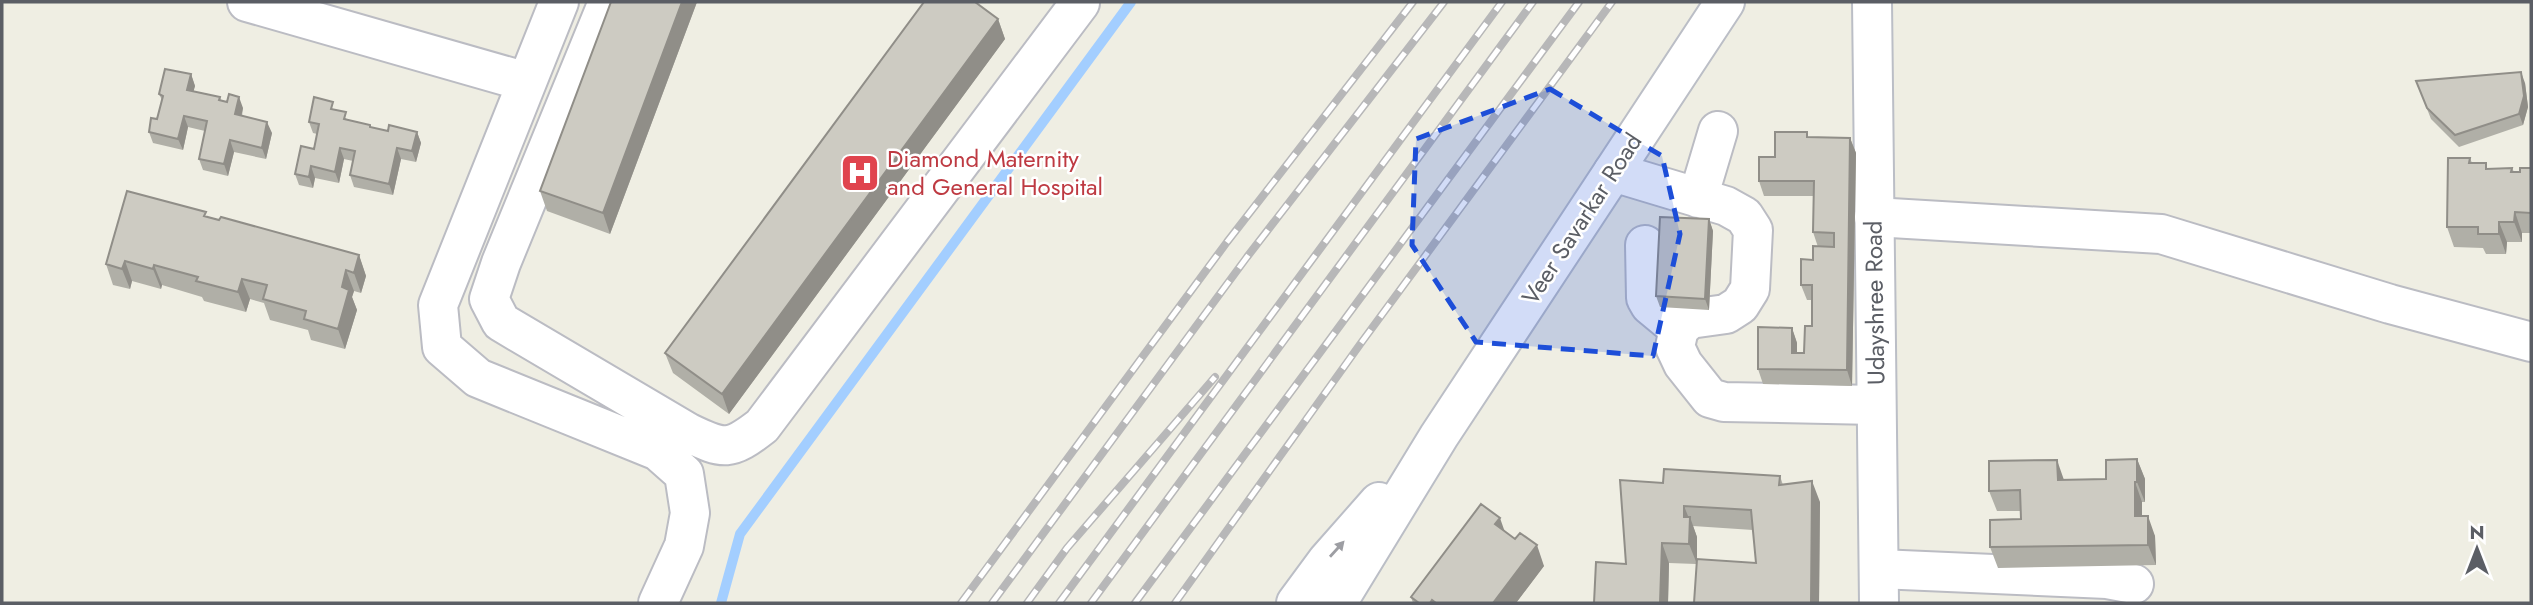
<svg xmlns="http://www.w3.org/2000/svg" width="2533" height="605" viewBox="0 0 2533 605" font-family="Jost,sans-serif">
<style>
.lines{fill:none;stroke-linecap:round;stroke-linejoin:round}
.stream{stroke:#a3ceff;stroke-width:10}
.street-casing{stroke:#bbbcc3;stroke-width:42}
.secondary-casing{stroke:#bbbec6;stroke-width:42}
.street{stroke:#fff;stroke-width:38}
.secondary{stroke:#fff;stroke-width:38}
.rail-casing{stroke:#b7b7b8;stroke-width:8}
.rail{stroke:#fff;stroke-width:5;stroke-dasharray:16;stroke-linecap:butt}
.wall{fill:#b0afa7;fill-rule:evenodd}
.shaded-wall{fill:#908e88}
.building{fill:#cdcbc2;stroke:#908e88;stroke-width:2}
.oneway{fill:#9d9ea3}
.marked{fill:#1d4ed8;fill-opacity:0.2;stroke:#1d4ed8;stroke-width:5;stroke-dasharray:14 9;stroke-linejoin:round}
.labels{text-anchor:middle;stroke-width:5;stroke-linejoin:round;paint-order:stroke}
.health-label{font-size:24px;fill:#be3a42;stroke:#fff;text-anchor:start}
.street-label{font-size:24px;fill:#5b5e65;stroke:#fff}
</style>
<rect width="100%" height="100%" fill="#efeee3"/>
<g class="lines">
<path class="stream" d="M721 603 740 534 1131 2"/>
<g class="street-casing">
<path id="street" d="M247 2 527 82
M559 2 438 305 442 347 478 378 658 451 684 474 690 513 684 546 658 603
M608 2 501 263 489 299 501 322 689 433C724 450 730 451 762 426L1080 3
M1613 172 1726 206 1744 216 1753 230 1750 289 1740 305 1726 314 1690 319 1679 329 1675 347 1683 364 1710 398 1724 402 1876 405
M1698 198 1718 131
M1874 217 2161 234 2390 304 2531 342
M1645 245 1646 298 1650 305 1679 329
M1879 569 2107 579 2134 584"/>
</g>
<g class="secondary-casing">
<path id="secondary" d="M1872 2 1879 603
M1296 603 1327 561 1379 502
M1337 603 1439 436 1725 2"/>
</g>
<use href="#street" class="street"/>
<use href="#secondary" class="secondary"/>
<g class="rail-casing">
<path id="rail" d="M961 603 1227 242 1413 2
M992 603 1247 257 1444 2
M1027 603 1067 548 1215 377
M1059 603 1502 2
M1091 603 1533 2
M1135 603 1579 2
M1175 603 1361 343 1612 2"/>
</g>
<use href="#rail" class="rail"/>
</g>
<path class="wall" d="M611 2H697L610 234 547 211 540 191Z
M998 19 1005 39 729 414 673 373 665 353Z
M191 74 195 86 193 91 220 97 221 100 243 108 242 116 272 133 266 159 234 152 228 176 203 170 199 159 205 131 188 127 183 150 153 143 149 132 157 119 162 100 159 94Z
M2416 81 2525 83 2528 107 2523 125 2459 147 2431 119Z
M336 111 348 120 371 127 388 131 417 132 421 143 416 162 401 159 393 195 354 187 350 175 353 161 344 159 339 183 315 178 313 188 299 185 295 174 314 149 317 134 313 133 309 122Z
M1809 137 1850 138 1856 153 1852 386 1763 384 1758 369 1792 328 1797 343V353H1804L1812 326V300H1807L1801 285 1818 247 1813 232 1814 196H1764L1759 181 1775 157Z
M2470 158 2472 163 2488 169 2512 168 2514 172H2520L2531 168V233H2522V242H2507L2506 254H2486L2483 248 2454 247 2447 227Z
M207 217 359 255 366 276 361 293 354 291 352 297 357 310 345 349 311 340 308 330 270 320 264 303 250 299 246 312 204 301 202 297 162 285 161 289 132 281 130 289 113 285 106 264Z
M1709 219 1713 231 1709 310 1660 307 1656 296Z
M2137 459 2145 479V502H2142V516L2155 536 2156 565 1998 568 1990 547 2021 519V511H1997L1989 491 2064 480 2106 479Z
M1780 476 1783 485 1820 502 1819 603 1696 564 1669 563 1668 603H1594L1626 564 1663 483ZM1693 526 1753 530 1756 563 1697 559V537Z
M1504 531 1544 566 1516 603H1413L1411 597Z"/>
<path class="shaded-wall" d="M682 2H697L610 234 603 213Z
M998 19 1005 39 729 414 722 394Z
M2521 72 2525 83 2528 107 2523 125 2519 114Z
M191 74 195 86 191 101 187 90Z
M239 97 243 108 239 126 235 114Z
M184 116 188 127 183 150 178 139Z
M267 122 272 133 266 159 262 148Z
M417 132 421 143 416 162 412 151Z
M1850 138 1856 153 1852 386 1847 370Z
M230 140 234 152 228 176 224 164Z
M340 148 344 159 339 183 335 172Z
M397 148 401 159 393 195 389 184Z
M311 166 315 178 313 188 309 177Z
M2515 212 2522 233V242L2514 222Z
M1709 219 1713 231 1709 310 1705 299Z
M2499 222 2507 242 2506 254 2499 234Z
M359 255 366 276 361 293 354 273Z
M125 261 132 281 130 289 122 269Z
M154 265 162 285 161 289 153 269Z
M346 270 354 291 352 297 357 310 345 349 338 329 342 287Z
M242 279 250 299 246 312 238 292Z
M1792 328 1797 343V368L1792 353Z
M2137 459 2145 479V502L2137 482Z
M2057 460 2064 480H2058Z
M1812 481 1820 502 1819 603H1811Z
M2135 482 2142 502V537L2135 516Z
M1684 506 1690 521V517L1697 537V564L1689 544 1684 517Z
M2148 516 2155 536 2156 565 2148 545Z
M1500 518 1507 538 1495 524Z
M1662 543 1669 563 1668 603H1660Z
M1537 545 1544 566 1516 603H1493Z"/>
<path class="building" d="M611 2H682L603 213 540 191Z
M924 2H975L998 19 722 394 665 353Z
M165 69 191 74 187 90 220 97 219 100 227 102 229 94 239 97 235 114 267 122 262 148 230 140 224 164 199 159 207 121 184 116 178 139 149 132 151 118 157 119 163 96 159 94Z
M2521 72 2524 96 2519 114 2455 135 2427 108 2416 81Z
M314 97 333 102 331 109 346 112 344 119 370 125V127L388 131 389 125 417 132 412 151 397 148 389 184 350 175 355 151 340 148 335 172 311 166 309 177 295 174 301 146 314 149 319 124 309 122Z
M1775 132H1807V137L1850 138 1847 370 1758 369V327L1792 328V353H1804L1805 326H1812V285H1801V259L1813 260V246L1834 247V233L1813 232 1814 181H1759V157H1775Z
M2448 158H2470L2469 163H2486V169L2512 168 2511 172H2520V168H2531V213L2515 212 2514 222H2499V234H2478V227H2447Z
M127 191 206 212 204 216 219 220 221 217 359 255 354 273 346 270 342 287 349 290 338 329 304 319 306 311 263 299 267 285 242 279 238 292 196 281 198 277 154 265 153 269 125 261 122 269 106 264Z
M1660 217 1709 219 1705 299 1656 296Z
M2137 459V482H2135V516H2148V545L1990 547V520L2021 519 2020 490 1989 491V461L2057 460 2058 480 2106 479V460Z
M1664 469 1780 476 1779 485 1812 481 1811 603H1694L1697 559 1756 563 1751 510 1684 506V517H1690L1689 544 1662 543 1660 603H1594L1596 562 1626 564 1620 480 1663 483Z
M1481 504 1500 518 1495 524 1515 539 1520 533 1537 545 1493 603H1436L1432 600 1430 603H1419L1411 597Z"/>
<defs><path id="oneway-solid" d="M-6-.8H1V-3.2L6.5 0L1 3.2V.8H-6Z" transform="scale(1.75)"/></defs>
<use class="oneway" href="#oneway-solid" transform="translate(1337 549) rotate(-48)"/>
<path class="marked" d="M1550 89 1662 156 1680 234 1653 356 1476 342 1412 245 1416 139Z"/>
<defs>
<g id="hospital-square" transform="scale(2.0125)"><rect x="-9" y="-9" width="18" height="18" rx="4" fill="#e0444e" stroke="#fff"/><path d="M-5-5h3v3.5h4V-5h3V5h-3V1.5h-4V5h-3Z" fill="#fff"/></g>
</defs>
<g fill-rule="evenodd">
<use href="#hospital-square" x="860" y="173"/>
</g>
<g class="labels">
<g class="health-label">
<text x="887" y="167">Diamond Maternity<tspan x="887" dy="28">and General Hospital</tspan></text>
</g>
<g class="street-label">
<text transform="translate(1582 219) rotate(-57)" y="8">Veer Savarkar Road</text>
<text transform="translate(1875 303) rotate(-91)" y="8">Udayshree Road</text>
</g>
</g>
<rect width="2533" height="605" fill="none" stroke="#5b5e65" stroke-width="7"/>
<g transform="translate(2477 549)" stroke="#ffffff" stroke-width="5" paint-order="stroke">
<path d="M0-5L12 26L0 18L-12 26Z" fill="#5b5e65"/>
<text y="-10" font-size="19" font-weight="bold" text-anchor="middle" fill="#5b5e65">N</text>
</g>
</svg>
